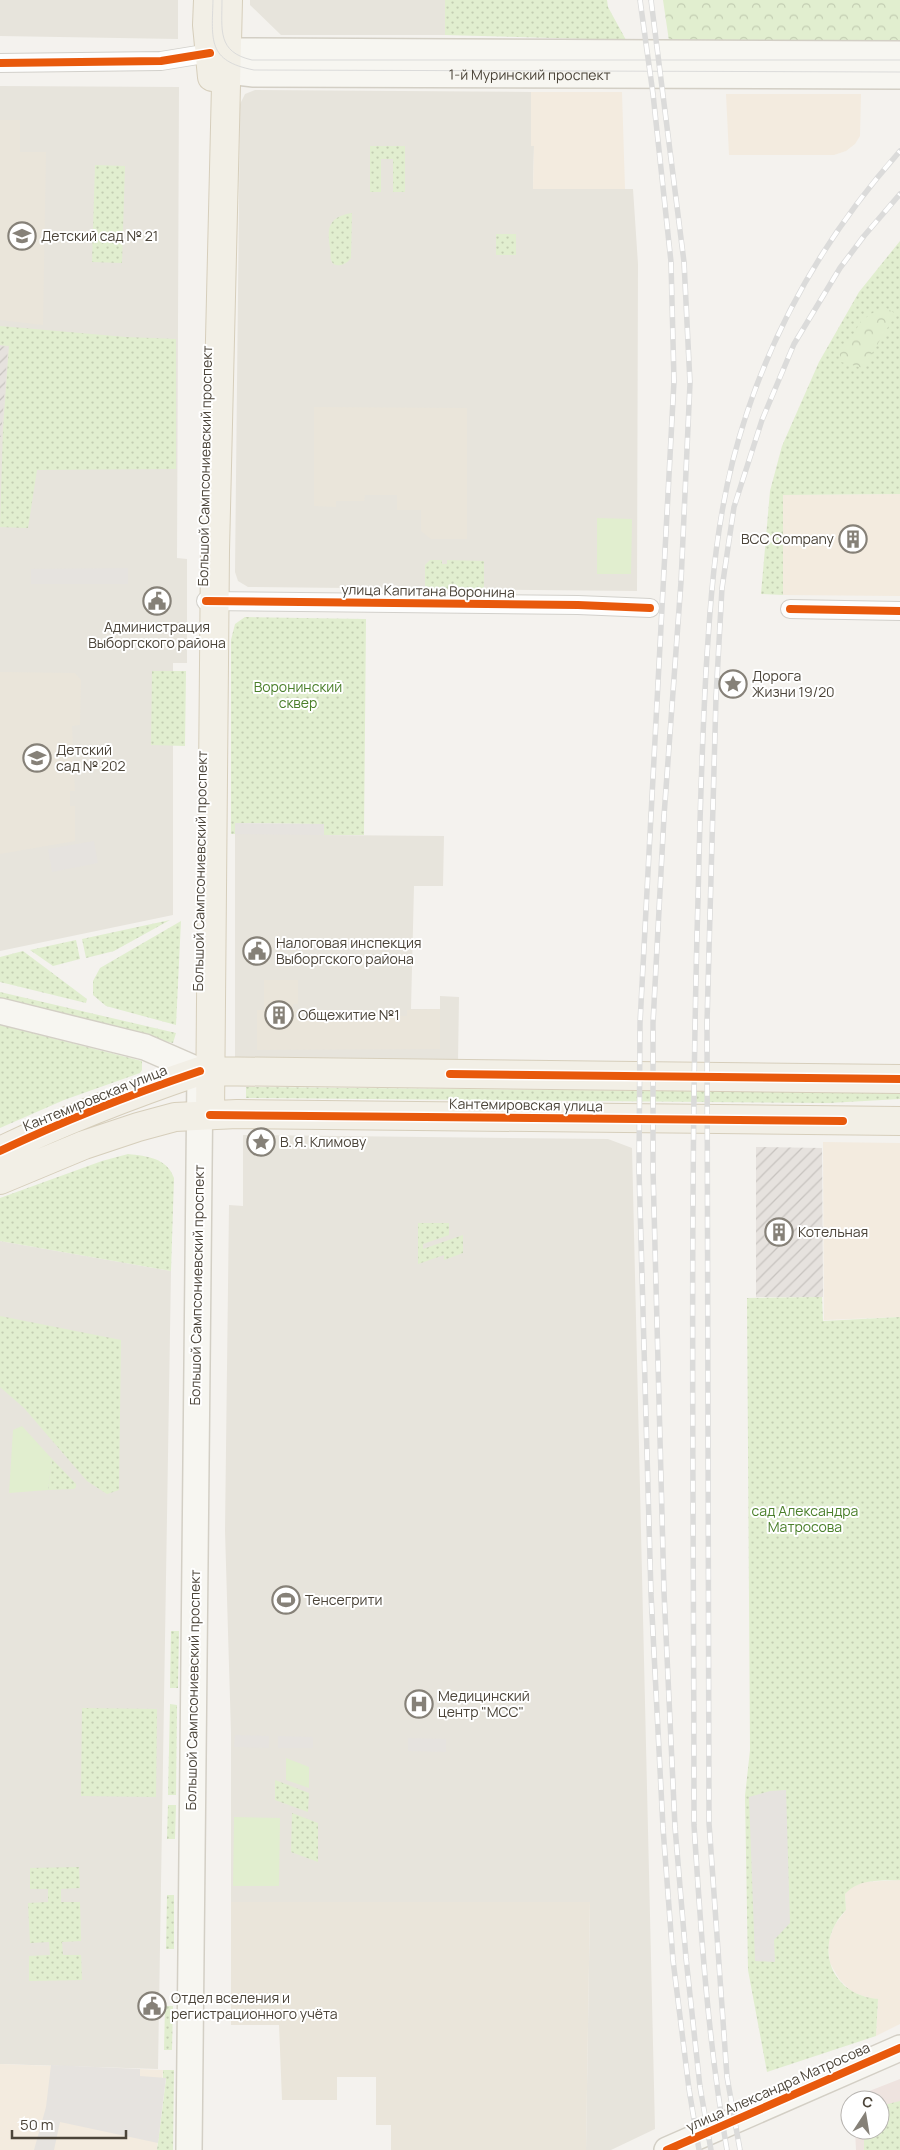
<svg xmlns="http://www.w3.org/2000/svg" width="900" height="2150" viewBox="0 0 900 2150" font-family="Manrope,sans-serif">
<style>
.residential{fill:#e7e4dc}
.commercial{fill:#f3ebdf}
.industrial{fill:url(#industrial-furrows)}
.education{fill:#eae5da}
.medical{fill:#eee3df}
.green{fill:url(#green-dots)}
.forest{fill:url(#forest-crowns)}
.pitch{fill:#e1eecf}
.parking{fill:#e6e3df}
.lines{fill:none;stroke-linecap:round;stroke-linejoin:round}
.street-casing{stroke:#d2d0cb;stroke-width:20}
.secondary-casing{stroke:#d3cfc5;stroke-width:28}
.primary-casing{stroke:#d6cebb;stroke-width:30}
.street{stroke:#fdfdfc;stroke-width:18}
.secondary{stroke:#f7f6f1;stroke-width:25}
.primary{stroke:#f2efe6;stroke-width:28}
.tram{stroke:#dbdbda;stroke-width:1}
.rail-casing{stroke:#dbdbda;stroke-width:5.5}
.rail{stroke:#fff;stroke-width:4;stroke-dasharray:11;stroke-linecap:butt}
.cycleway-casing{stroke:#fff;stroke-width:11}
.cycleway{stroke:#e8590c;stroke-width:8}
.labels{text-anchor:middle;stroke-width:4;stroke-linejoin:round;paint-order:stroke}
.street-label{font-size:14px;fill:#4b4439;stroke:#fff}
.poi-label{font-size:14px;fill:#4b4439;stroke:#fff;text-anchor:start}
.park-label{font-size:14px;fill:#4a7f2a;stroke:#fff}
</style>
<defs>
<pattern id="industrial-furrows" width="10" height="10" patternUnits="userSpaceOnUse" patternTransform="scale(1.25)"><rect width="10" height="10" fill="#e6e2de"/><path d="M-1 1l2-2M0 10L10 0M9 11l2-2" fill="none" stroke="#c7c3bf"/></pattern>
<pattern id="green-dots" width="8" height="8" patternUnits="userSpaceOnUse" patternTransform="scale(1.25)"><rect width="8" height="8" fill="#e1eecf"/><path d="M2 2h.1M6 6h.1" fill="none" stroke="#c3cdb2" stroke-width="1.8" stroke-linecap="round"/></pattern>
<pattern id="forest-crowns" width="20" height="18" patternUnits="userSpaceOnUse" patternTransform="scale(1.25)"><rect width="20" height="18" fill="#e1eecf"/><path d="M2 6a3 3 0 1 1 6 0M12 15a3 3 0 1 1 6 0" fill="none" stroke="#c3cdb2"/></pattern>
</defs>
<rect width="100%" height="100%" fill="#f4f2ee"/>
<path class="residential" d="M0 0H178V39L0 36Z
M250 0H445V35H281L250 5Z
M0 86 179 87 177 558 187 559V663H173V915L0 951Z
M255 90 531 92V145H534L533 189H633L638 264 637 591 248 587 238 581 235 572 240 104 245 94Z
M235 823 324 835 444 836 443 886H414L411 1009H440V996L459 997 458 1061 235 1057Z
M243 1135 608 1139 632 1148 655 2129 611 2150H586L590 1902H231V1733L225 1531 229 1205 243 1206Z
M0 1241 171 1271 158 2069 0 2064Z"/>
<path class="commercial" d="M531 92H622L625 189H533L534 146H531Z
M726 94H861L860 136 855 144 846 151 834 155H729Z
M900 494V596L783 595V495Z
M823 1142 900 1143V1317L824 1320Z
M900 1880V2024L876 2036 878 1999 869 1998 852 1992 839 1979 830 1963 828 1944 834 1926 846 1910 845 1894 850 1888 864 1882Z
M0 2064 163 2070 157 2150H0Z"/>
<path class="industrial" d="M0 346 8 347 1 437H0Z
M756 1147 822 1148 823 1297H756Z"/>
<path class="education" d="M0 120H20V152H46L43 325 0 320Z
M314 407 467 408V539H431L421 531V510H397V495H365L364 501H336V507L314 506Z
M0 672 75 673 81 680 80 725 72 726 75 791H70V806H75V841L0 854Z
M264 980H298V1004H293V1010H301L302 1017 407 1016V1010L440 1009V1049L257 1050V1010H264Z
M231 1902H590L586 2150H391V2125H376V2077H337V2100H282L279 2025H231Z"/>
<path class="medical" d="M900 2079V2150H856L855 2130H880V2100H854V2097Z"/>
<path class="green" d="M445 0H607L608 7 626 40 445 35Z
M370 146H405V192H393V159H381V192H370Z
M95 165 125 166 122 263 92 262Z
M352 213 351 258C347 264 335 270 331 260 330 257 331 251 330 248 327 228 328 217 352 213Z
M496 234H516V255H496Z
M900 241V494L783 495V595L761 594 770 491 782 446 819 362 859 292Z
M0 326 126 337 176 339V469L37 470 28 528 0 527 3 429 9 346 0 345Z
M430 560H442V564H447V560L484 561V590L425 589V565Z
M245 617 366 619 364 835H324V824L236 823 235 834H231V640L235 624Z
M152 671H186L185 746 151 745Z
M170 920 114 951 86 958 82 939Z
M181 921 176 1025 106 1006 93 995V981L100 968Z
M76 940 80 959 53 966 30 950Z
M23 951 87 999 86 1003 0 982V957Z
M0 992 176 1033 173 1043 0 1002Z
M0 1025 142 1061V1070L140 1073 64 1100 0 1128Z
M246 1087 900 1093V1099L829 1103 246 1098Z
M128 1154C147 1156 167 1158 174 1178L171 1271 0 1241V1198L102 1161Z
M418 1223H449V1235L423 1244V1249L463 1235V1253L444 1260V1255L418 1264Z
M822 1297 823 1321 900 1317V1880C880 1881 860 1878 845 1894L846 1910C812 1945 830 1995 878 1999L876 2036 767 2072 748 1970 745 1796 750 1750 747 1298Z
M0 1316 121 1340 119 1490 107 1494 87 1481 24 1408 0 1387Z
M52 1459 76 1484V1487L74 1489 48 1490Z
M171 1631H179L178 1688H170Z
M170 1704 177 1705 176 1795H168Z
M82 1708 157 1709 156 1797 81 1796Z
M275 1780 309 1793 308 1812 275 1800Z
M168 1805H176L175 1839H167Z
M292 1813 318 1823V1862L291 1852Z
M79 1867 80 1888 61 1889V1902H80L81 1941 62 1942 63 1955H81L82 1980 29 1981V1956L50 1955 49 1942 30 1943 28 1903 48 1902V1889H30V1868Z
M167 1895H174V1949H166Z
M165 2006H173L172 2050H164Z
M163 2070H174L173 2150H157L166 2079 163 2078Z
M900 2101V2150H864V2130H880V2106Z"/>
<path class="forest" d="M663 0H900V40L669 41Z
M883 306 896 314 863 368 841 362 839 350 850 340 861 321Z"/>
<path class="pitch" d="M597 518 632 519 631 574H597Z
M22 1426 52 1459 48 1490 9 1493 13 1430Z
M286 1758 309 1767V1788L286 1780Z
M234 1817 280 1818 279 1886H233Z"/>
<path class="parking" d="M128 568V584H31V569Z
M235 823 324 824V835L235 834Z
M94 841 98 863 52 872 48 849Z
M235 1735 269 1736V1748L234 1747Z
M278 1736 313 1737V1748H278Z
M408 1738 446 1739V1752L408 1751Z
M786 1790 790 1923 774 1940 775 1962 755 1961 749 1797 770 1791Z
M51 2065 140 2069V2076L166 2078 158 2143 60 2122 54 2150H34L46 2107Z"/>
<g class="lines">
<g class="street-casing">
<path id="street" d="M0 63 161 61 210 53
M206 601 578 605 650 608
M790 609 900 611"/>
</g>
<g class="secondary-casing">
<g id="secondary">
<path d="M210 53 228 51 900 54"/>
<path id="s1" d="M211 69 254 74 900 76"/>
<path d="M0 1011 145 1047 200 1071 189 2150"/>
<path d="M667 2150 900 2048"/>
</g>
</g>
<g class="primary-casing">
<path id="primary" d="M208 0 207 25 212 77
M210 1115 215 551 228 0
M0 1151C65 1120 132 1094 200 1071L900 1079
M0 1180 84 1145 138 1127 175 1117 237 1114 900 1121"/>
</g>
<use href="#street" class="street"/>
<use href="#secondary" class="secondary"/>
<use href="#primary" class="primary"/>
<path class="tram" d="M213 0C212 40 207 61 254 70L900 72
M222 0C222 30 217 52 252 60H900"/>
<g class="rail-casing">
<path id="rail" d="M640 0 653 94 671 262 674 381 640 1023 639 1170 651 1594 663 1828 673 1960 689 2089 699 2150
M651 0 684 262 690 383 681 582 664 816 653 1023V1170L664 1592 675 1827 686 1958 700 2087 711 2150
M727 2150C708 2042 701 1934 694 1825 694 1516 689 1207 698 899 700 813 702 726 708 640 712 579 718 519 733 460 763 344 821 240 900 151
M740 2150 727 2077 709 1823 707 1023 716 697 722 588 734 507 762 420 794 344 840 268 864 236 900 194"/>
</g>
<use href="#rail" class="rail"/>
<g class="cycleway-casing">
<path id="cycleway" d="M0 63 161 61 210 53
M206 601 578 605 650 608
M790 609 900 611
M450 1074 900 1079
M210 1115 843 1121
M0 1151C65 1120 132 1094 200 1071
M667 2150 900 2048"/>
</g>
<use href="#cycleway" class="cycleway"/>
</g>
<defs>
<g id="school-ring" transform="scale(1.4375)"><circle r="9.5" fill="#fff" stroke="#868178" stroke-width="1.5"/><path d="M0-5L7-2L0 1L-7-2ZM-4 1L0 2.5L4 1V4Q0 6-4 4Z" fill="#868178"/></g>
<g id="building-ring" transform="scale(1.4375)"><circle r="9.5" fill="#fff" stroke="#868178" stroke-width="1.5"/><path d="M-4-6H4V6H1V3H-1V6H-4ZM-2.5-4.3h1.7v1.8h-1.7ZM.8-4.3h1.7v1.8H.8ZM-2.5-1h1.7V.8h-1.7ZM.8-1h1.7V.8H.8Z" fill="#868178"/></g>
<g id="civic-ring" transform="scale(1.4375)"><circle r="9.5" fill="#fff" stroke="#868178" stroke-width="1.5"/><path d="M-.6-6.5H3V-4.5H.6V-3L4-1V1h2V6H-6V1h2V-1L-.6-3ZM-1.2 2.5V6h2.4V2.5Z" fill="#868178"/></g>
<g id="sight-ring" transform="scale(1.4375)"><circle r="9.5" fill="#fff" stroke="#868178" stroke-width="1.5"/><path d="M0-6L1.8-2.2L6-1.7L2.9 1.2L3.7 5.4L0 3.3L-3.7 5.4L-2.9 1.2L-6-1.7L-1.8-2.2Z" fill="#868178"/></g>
<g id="stadium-ring" transform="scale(1.4375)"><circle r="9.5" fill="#fff" stroke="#868178" stroke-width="1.5"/><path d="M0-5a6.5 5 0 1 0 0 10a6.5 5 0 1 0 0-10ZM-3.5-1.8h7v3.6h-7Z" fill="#868178"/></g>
<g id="hospital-ring" transform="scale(1.4375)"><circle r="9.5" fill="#fff" stroke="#868178" stroke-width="1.5"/><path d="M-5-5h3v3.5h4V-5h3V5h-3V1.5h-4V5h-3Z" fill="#868178"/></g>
</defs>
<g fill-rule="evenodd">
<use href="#school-ring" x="22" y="236"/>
<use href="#building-ring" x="853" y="539"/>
<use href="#civic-ring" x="157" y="601"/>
<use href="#sight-ring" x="733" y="684"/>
<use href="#school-ring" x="37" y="758"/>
<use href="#civic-ring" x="257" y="951"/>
<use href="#building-ring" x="279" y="1015"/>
<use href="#sight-ring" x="261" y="1142"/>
<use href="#building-ring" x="779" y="1232"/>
<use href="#stadium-ring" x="286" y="1600"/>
<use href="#hospital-ring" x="419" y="1704"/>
<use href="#civic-ring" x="152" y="2006"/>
</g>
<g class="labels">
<g class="street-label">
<text dy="5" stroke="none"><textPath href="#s1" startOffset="319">1-й Муринский проспект</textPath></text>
<text transform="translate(205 466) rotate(-89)" y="5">Большой Сампсониевский проспект</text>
<text transform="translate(428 591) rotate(1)" y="5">улица Капитана Воронина</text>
<text transform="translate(200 871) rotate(-89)" y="5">Большой Сампсониевский проспект</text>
<text transform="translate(95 1098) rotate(-22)" y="5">Кантемировская улица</text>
<text transform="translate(526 1105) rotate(1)" y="5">Кантемировская улица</text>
<text transform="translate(197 1285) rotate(-89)" y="5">Большой Сампсониевский проспект</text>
<text transform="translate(193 1690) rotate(-89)" y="5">Большой Сампсониевский проспект</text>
<text transform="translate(778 2087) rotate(-24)" y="5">улица Александра Матросова</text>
</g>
<g class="poi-label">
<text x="41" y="241">Детский сад № 21</text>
<text x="834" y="544" text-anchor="end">BCC Company</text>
<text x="157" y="632" text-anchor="middle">Администрация<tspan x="157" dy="16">Выборгского района</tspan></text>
<text x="752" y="681">Дорога<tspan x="752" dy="16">Жизни 19/20</tspan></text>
<text x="56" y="755">Детский<tspan x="56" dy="16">сад № 202</tspan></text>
<text x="276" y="948">Налоговая инспекция<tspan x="276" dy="16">Выборгского района</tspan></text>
<text x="298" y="1020">Общежитие №1</text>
<text x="280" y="1147">В. Я. Климову</text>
<text x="798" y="1237">Котельная</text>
<text x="305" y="1605">Тенсегрити</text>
<text x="438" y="1701">Медицинский<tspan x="438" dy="16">центр "МСС"</tspan></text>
<text x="171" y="2003">Отдел вселения и<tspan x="171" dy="16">регистрационного учёта</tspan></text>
</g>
<g class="park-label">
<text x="298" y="692">Воронинский<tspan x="298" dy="16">сквер</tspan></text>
<text x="805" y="1516">cад Александра<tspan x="805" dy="16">Матросова</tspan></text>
</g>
</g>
<g transform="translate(865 2115) rotate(12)"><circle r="24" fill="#ffffff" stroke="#b7b4b0"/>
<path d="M0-4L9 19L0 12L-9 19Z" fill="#868178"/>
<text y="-8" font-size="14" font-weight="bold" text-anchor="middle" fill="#4b4439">С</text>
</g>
<path d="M12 2130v8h114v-8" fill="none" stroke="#4b4439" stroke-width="2.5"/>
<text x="20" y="2130" font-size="15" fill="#4b4439" stroke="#ffffff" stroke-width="4" paint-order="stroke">50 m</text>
</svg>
